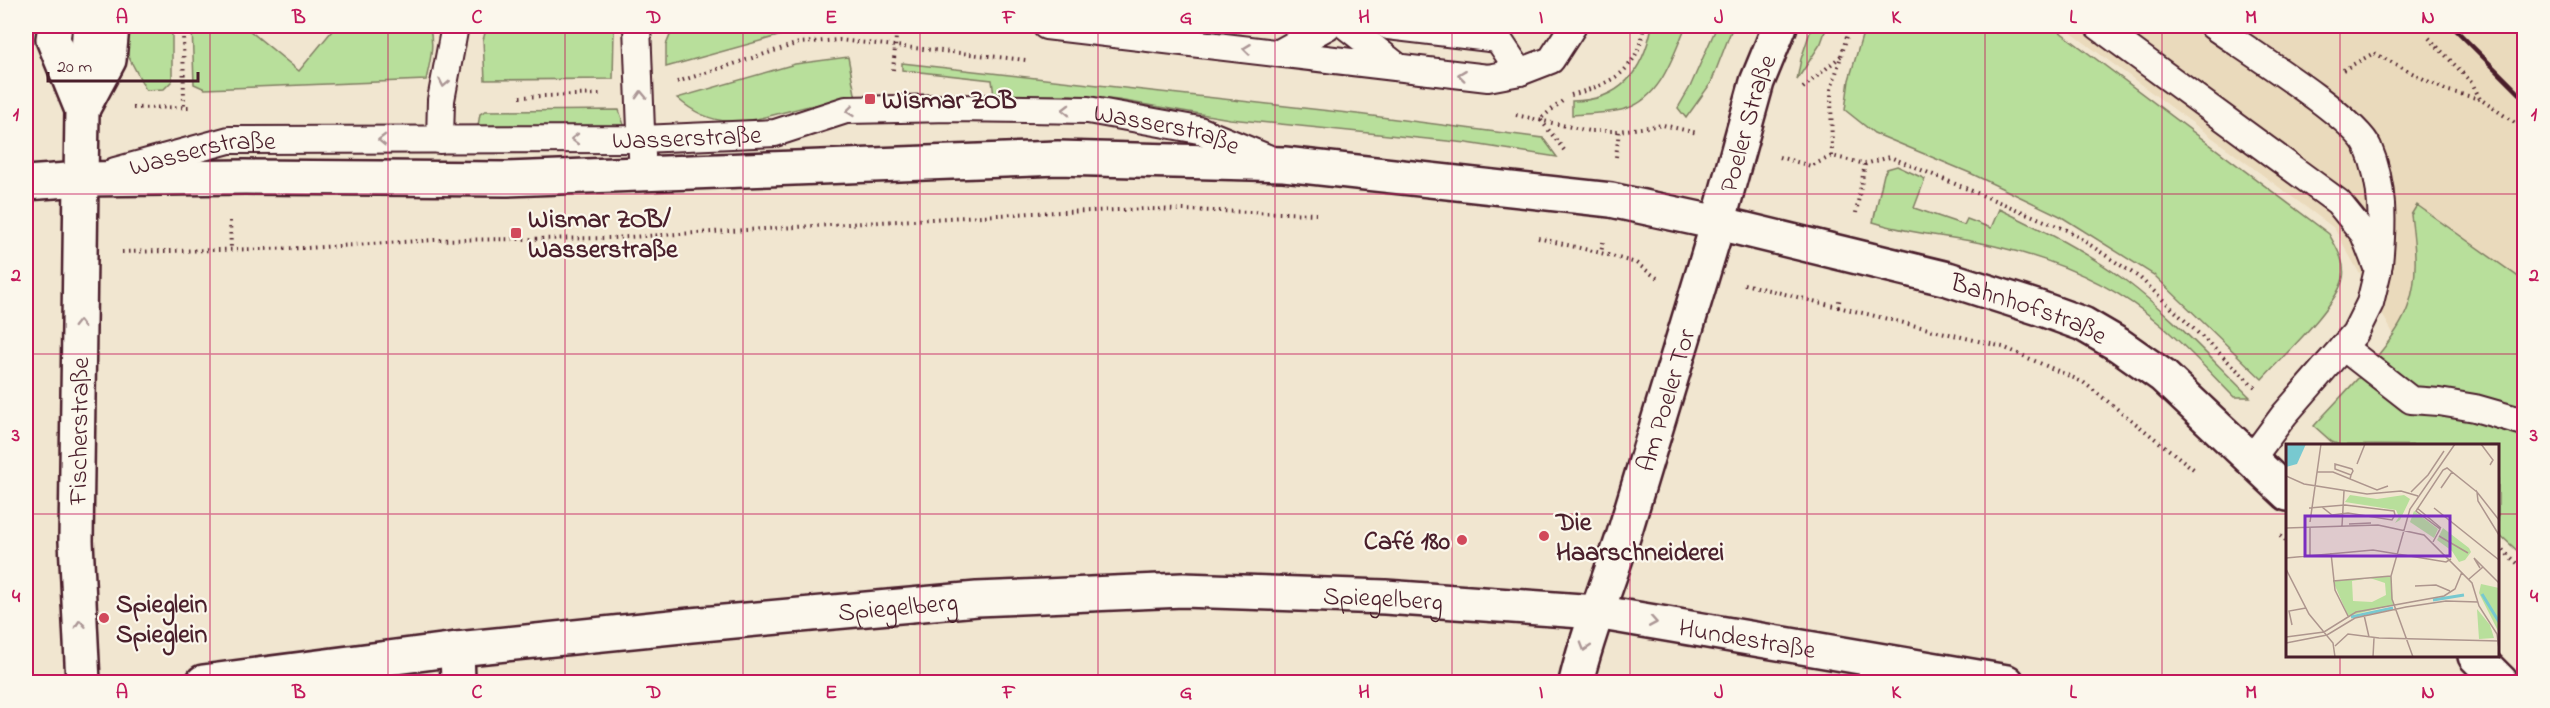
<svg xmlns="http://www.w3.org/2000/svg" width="2550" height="708" viewBox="0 0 2550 708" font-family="'Indie Flower',sans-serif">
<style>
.built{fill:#eadabc}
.green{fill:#b8df9b;stroke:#817f63;stroke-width:1.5}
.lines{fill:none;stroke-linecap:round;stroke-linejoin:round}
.service-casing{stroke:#4a1f2b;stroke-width:30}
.minor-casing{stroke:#4a1f2b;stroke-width:38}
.tertiary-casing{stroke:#4a1f2b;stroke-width:38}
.path{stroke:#4a1f2b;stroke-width:4;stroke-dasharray:1.5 4.5;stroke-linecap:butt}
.service{stroke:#fbf7ec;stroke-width:26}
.minor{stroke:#fbf7ec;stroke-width:33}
.tertiary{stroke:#fbf7ec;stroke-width:33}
.rail{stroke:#4a1f2b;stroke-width:4.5}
.oneway{stroke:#ab9695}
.grid{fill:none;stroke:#c2185b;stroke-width:1.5;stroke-opacity:0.55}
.poi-dot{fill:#d1495b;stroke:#fbf7ec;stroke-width:2}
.labels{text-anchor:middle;stroke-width:4.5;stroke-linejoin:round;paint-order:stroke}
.poi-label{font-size:26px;font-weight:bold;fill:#4a1f2b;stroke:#fbf7ec;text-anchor:start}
.street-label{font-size:26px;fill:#4a1f2b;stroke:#fbf7ec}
.inset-river{fill:none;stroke:#78c9d0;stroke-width:3}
.inset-road{fill:none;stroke:#ae968e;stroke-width:1.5}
.view{fill:#7b2cbf;fill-opacity:0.15;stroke:#7b2cbf;stroke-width:3}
.inset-edge{fill:none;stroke:#4a1f2b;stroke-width:3}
.neatline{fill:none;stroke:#c2185b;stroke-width:2}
.grid-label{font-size:20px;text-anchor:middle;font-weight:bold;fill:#c2185b}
</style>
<rect width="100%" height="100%" fill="#f1e6d0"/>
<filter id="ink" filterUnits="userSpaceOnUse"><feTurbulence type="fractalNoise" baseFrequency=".0167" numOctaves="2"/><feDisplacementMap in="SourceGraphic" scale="12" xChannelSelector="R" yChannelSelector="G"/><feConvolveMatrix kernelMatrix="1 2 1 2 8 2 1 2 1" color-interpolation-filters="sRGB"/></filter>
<g filter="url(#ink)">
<path class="built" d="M2062 26H2524V557L2498 533V446L2340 445 2332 442 2314 426 2394 335 2334 228Z"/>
<path class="green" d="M125 26H172V81L164 89 146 90 125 50Z
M192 26H244L299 71 336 26H429C435 44 430 62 426 80L205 89 194 84Z
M487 26H612L614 30 613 79 485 80 483 40Z
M674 26H842V27L796 31 666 67V45Z
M1652 26H1686C1673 55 1662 96 1628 108 1611 114 1589 113 1572 115V101C1621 101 1643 71 1652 26Z
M1717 26H1733L1711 83 1686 118 1678 108 1690 87Z
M1812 26H1827L1821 43 1797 80 1801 59Z
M1865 26H2052L2329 234C2336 247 2346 262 2343 278 2338 305 2282 357 2262 379L2154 275 2060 216 1970 173 1874 133 1845 110 1849 80Z
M848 57 856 99C840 102 825 103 809 106 758 117 722 138 677 98L795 64Z
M902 63 1357 114 1543 138 1557 157 1467 143 1230 119 1118 100 1071 95 994 96 992 80 902 70Z
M619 110 625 128 481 134 478 126 480 114 485 111Z
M1897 166 1925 179 1914 208 1964 225 1967 219 1991 228 1999 209C2043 230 2087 252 2126 281 2171 315 2210 358 2250 397H2234C2211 374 2188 348 2162 326 2115 285 2056 260 1995 246 1954 236 1913 235 1873 222L1884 174 1887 169Z
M2417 205 2524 281V557L2498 533V446L2340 445 2332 442 2314 426C2342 394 2395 345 2408 307 2419 277 2415 245 2411 215Z"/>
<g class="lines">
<g class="service-casing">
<g id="service">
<path d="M637 26 642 156"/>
<path d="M1046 26 1488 78 1520 72"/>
<path d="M1346 26 1397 66"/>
<path d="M1388 26 1498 39 1520 72 1551 60 1573 26"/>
<path d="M2098 26 2338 202 2364 234 2378 270 2370 303 2355 333 2284 415 2250 461"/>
<path d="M2213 26C2244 48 2356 118 2368 147 2384 184 2383 224 2379 264"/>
<path d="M1279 53 1328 26"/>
<path d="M82 103 86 26"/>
<path d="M440 140 441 100 455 26"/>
<path id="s1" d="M115 171 229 140 642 139 775 133 846 110 953 108 1088 110 1199 130 1270 159"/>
<path d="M2343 347 2411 400 2439 402 2475 408 2524 422"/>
<path d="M1871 682 1874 660"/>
</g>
</g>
<g class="minor-casing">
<g id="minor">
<path d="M55 26 53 39 82 110 76 541 83 682"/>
<path d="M82 110 109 60 112 26"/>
<path d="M457 649 458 682"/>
<path id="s2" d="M203 682 457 649 691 625 977 599 1183 590 1385 597 1596 612 2007 682"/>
<path id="s3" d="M1576 682C1588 631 1608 584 1624 534 1656 431 1687 327 1718 223"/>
</g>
</g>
<g class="tertiary-casing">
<g id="tertiary">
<path id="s4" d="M26 183 82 179 245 177 507 179 1058 158 1284 164 1611 200 1718 223 1948 279 2039 308 2083 324 2119 345 2163 376 2288 494"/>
<path id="s5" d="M1718 223 1757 82 1780 26"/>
<path d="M2475 656 2501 682"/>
</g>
</g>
<path class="path" d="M183 26 184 107
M2429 38 2472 83 2480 99 2524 129
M893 70 897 26
M2343 70 2374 53 2445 90 2480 99
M677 82 799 43 839 40 1026 60
M1803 88 1841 56
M1571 95C1612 83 1637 73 1644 26
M520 97 600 94
M133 108 192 107
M26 115 36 114
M1516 115 1589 131H1619L1663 125 1697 133
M1564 150 1540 119 1565 99
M1832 156 1831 90 1850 26
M1616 157 1619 131
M1779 157 1811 166 1832 156 1865 164 1890 157 2069 231 2140 278 2255 387
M1856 213 1865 164
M230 221 231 249
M1538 238 1601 253
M1603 242 1601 253 1636 263 1657 278
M122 252 307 248 434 240 612 238 1032 213 1150 209 1316 214
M26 255H37
M1744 284 1838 307 1840 297
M1838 307 2003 347 2083 382 2196 471
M2280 536 2288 543
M2498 546 2524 569"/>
<use href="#service" class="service"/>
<use href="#minor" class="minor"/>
<use href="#tertiary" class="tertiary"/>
<path class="rail" d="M2452 26 2524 98
M2504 26 2524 38"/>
</g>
<defs><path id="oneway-chevron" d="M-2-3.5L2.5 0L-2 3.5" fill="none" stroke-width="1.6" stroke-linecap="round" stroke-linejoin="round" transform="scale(1.5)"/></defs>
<g class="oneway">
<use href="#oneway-chevron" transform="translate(1247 49) rotate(-173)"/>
<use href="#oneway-chevron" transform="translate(1462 75) rotate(-173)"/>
<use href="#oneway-chevron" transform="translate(444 83) rotate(101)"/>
<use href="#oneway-chevron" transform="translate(641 95) rotate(-92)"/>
<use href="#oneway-chevron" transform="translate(1066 110) rotate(-179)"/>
<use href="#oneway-chevron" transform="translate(850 111) rotate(174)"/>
<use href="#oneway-chevron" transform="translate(575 139) rotate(180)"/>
<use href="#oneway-chevron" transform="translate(382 140) rotate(-179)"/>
<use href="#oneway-chevron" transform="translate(79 324) rotate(-89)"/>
<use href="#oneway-chevron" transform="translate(1653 622) rotate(10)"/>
<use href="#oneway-chevron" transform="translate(80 624) rotate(-93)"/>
<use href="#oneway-chevron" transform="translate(1585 647) rotate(107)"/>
</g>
</g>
<path class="grid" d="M210 26V682M388 26V682M565 26V682M743 26V682M920 26V682M1098 26V682M1275 26V682M1452 26V682M1630 26V682M1807 26V682M1985 26V682M2162 26V682M2340 26V446M26 194H2524M26 354H2524M26 514H2288M2498 514H2524M2340 656V682"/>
<g class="poi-dot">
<rect x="864" y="93" width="12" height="12" rx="3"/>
<rect x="510" y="227" width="12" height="12" rx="3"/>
<circle cx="1544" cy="536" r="6"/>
<circle cx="1462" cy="540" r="6"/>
<circle cx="104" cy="618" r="6"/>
</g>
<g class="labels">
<g class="poi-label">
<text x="882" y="108">Wismar ZOB</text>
<text x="528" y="227">Wismar ZOB/<tspan x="528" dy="30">Wasserstraße</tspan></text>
<text x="1556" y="530">Die<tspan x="1556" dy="30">Haarschneiderei</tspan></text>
<text x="1450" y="549" text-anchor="end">Café 180</text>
<text x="116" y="612">Spieglein<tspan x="116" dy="30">Spieglein</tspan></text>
</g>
<g class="street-label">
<text dy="9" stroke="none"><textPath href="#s5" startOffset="104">Poeler Straße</textPath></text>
<text dy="9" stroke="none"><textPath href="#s1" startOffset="1062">Wasserstraße</textPath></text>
<text dy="9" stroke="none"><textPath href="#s1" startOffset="576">Wasserstraße</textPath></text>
<text dy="9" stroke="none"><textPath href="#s1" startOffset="90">Wasserstraße</textPath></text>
<text dy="9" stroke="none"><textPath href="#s4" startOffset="2020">Bahnhofstraße</textPath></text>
<text dy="9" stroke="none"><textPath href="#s3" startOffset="296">Am Poeler Tor</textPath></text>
<text transform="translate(78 431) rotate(-89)" y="9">Fischerstraße</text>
<text dy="9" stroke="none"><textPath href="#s2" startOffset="1185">Spiegelberg</textPath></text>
<text dy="9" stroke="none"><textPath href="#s2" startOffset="699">Spiegelberg</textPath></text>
<text dy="9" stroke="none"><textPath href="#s2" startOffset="1552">Hundestraße</textPath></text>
</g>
</g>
<g transform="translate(2286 444)">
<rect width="213" height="213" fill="#f1e6d0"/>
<path d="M64 51 91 55 118 51 124 55 114 76 109 79 113 73 110 66 59 58ZM128 67 152 85 148 94 124 78ZM157 84 183 104 185 108 179 116 173 118 166 107 151 96ZM105 132 107 161 62 172 47 137ZM84 134 99 139 100 151 86 158 67 157 66 137ZM195 140 213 144V189L193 149ZM191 165 204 181 208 194 193 195Z" fill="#b8df9b" fill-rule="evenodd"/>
<path d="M0 0H20L11 20 0 23Z" fill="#78c9d0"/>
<path class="inset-river" d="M196 150 213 178M147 156 178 151M65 173 107 164"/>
<path class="inset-road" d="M195 0 207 16 204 21M71 20 79 0M31 28H47L91 46 102 42M0 32 18 40 81 50 115 47 132 52M64 35 65 31 67 27 66 25 49 20V25L65 31M155 44 166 28M125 48 142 31 158 7M23 64 59 61 108 67 109 71 106 76 62 69 46 71 36 63M131 64 155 84M148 64 213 116M213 76 191 48 192 57 213 91M24 78 35 0M63 80 85 79M56 82 58 47M24 83V112M0 84 92 81 138 91 186 139 193 162 211 190 213 205M153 92 182 109M147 98 154 85 130 67 157 26 161 24 191 48M45 109 49 146 62 172M0 114 87 106 160 118 165 115M194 124 188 114 197 123M0 125 23 170 47 199 49 213M183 135 197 123 213 139M47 137 105 132M129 142 150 141 164 147M78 171 83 193M6 181 3 167 20 164M0 193 38 188 70 168 158 152 169 145 176 128M0 199 41 191 69 174 120 163 160 157 192 158M49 202 62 190 93 194 213 197M87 213 88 194M127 213 106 155 105 132 124 65 169 0"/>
<path class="view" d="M19 72H164V112H19Z"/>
<rect width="213" height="213" class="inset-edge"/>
</g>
<rect width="2550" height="708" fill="none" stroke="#fbf7ec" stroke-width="66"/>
<path d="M48 72v9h150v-9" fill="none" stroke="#4a1f2b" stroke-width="3"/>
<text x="57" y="72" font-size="18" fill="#4a1f2b" stroke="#fbf7ec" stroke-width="4.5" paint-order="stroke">20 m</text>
<rect x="33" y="33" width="2484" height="642" class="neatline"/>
<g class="grid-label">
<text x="122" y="23">A</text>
<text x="299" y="23">B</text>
<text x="477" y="23">C</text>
<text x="654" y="23">D</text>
<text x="831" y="23">E</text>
<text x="1009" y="23">F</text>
<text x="1186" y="23">G</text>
<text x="1364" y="23">H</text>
<text x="1541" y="23">I</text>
<text x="1719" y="23">J</text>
<text x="1896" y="23">K</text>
<text x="2073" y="23">L</text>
<text x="2251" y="23">M</text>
<text x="2428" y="23">N</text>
<text x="16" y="120">1</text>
<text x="2534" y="120">1</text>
<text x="16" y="281">2</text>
<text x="2534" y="281">2</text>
<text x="16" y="441">3</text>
<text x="2534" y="441">3</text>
<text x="16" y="602">4</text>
<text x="2534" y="602">4</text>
<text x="122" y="698">A</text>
<text x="299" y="698">B</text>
<text x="477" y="698">C</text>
<text x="654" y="698">D</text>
<text x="831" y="698">E</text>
<text x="1009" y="698">F</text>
<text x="1186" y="698">G</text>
<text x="1364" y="698">H</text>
<text x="1541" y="698">I</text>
<text x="1719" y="698">J</text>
<text x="1896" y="698">K</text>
<text x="2073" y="698">L</text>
<text x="2251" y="698">M</text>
<text x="2428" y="698">N</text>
</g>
</svg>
